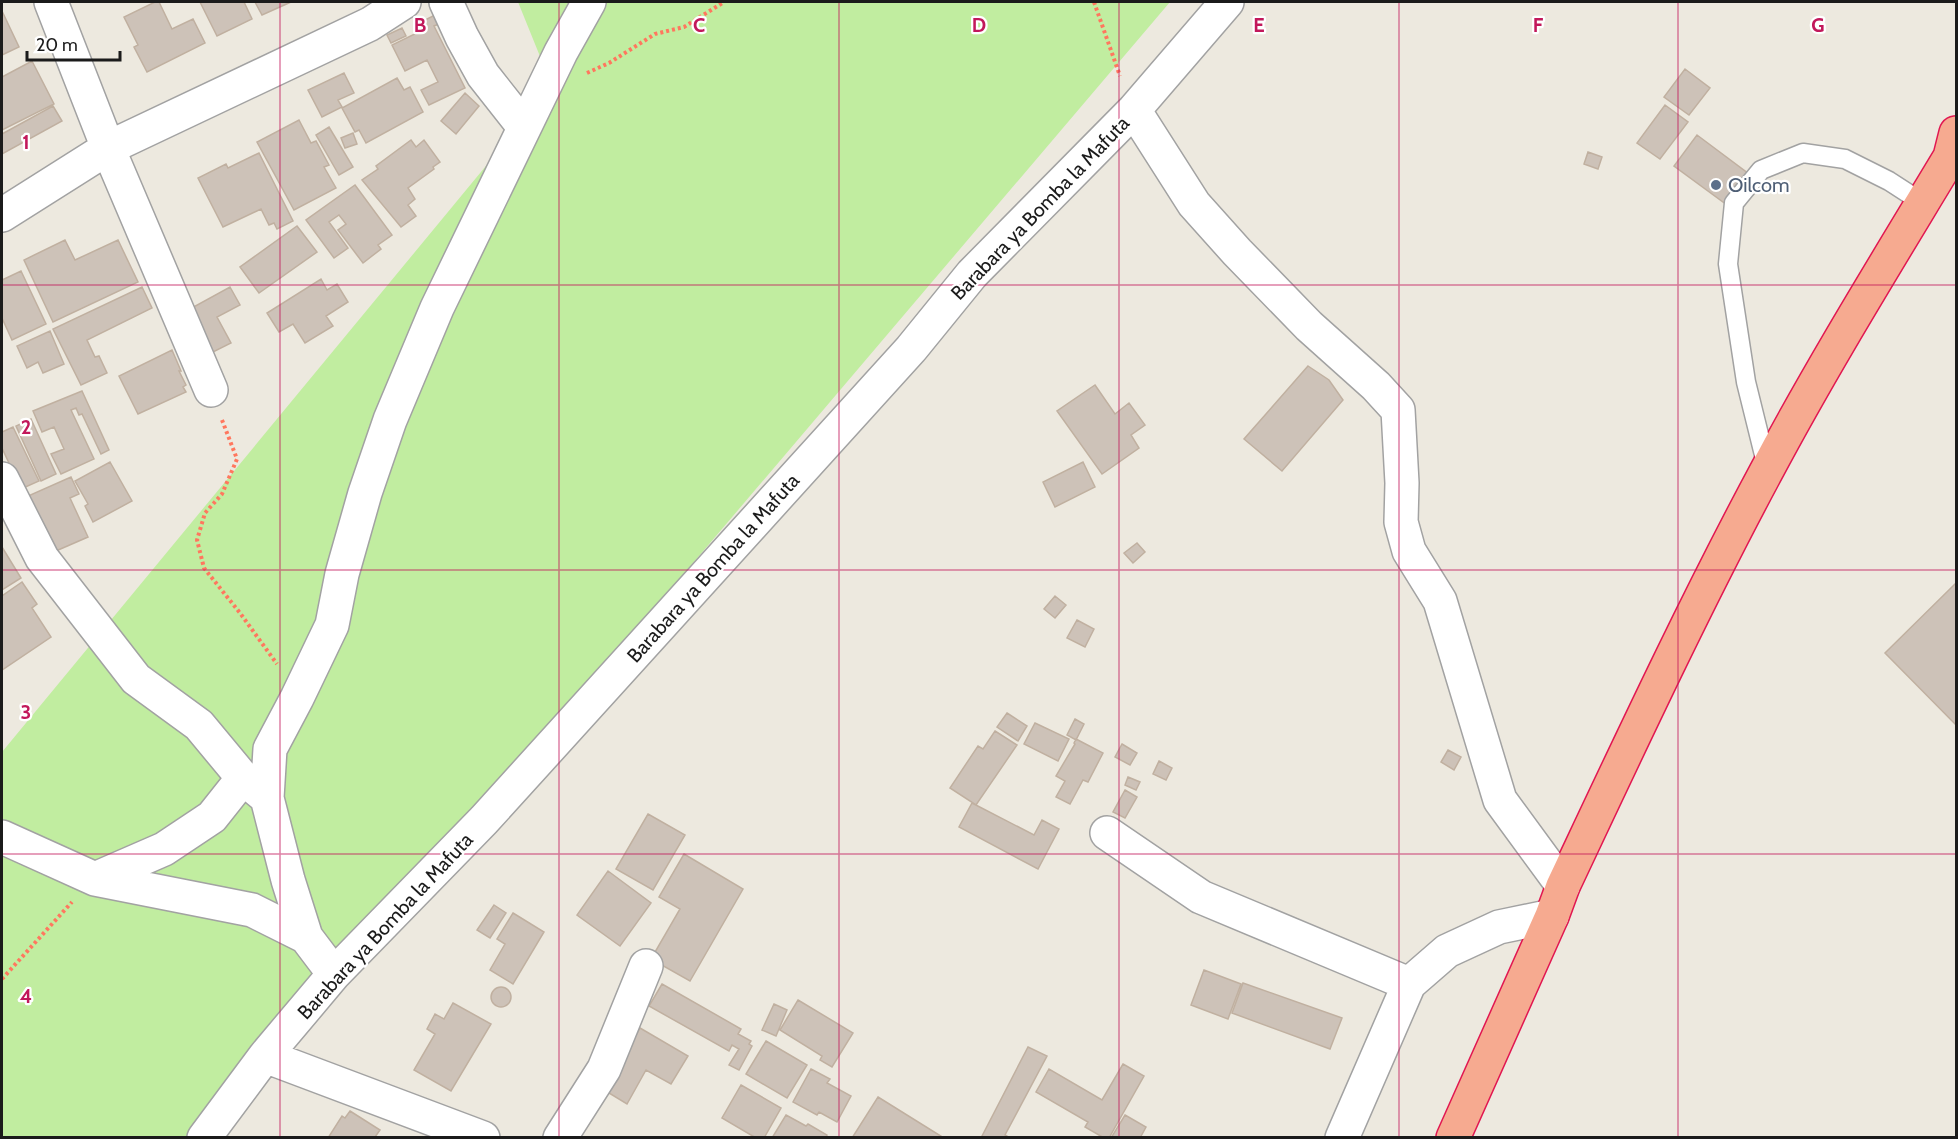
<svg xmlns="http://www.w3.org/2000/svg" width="1958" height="1139" viewBox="0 0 1958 1139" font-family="Cabin,sans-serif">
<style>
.grass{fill:#c1eda0}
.building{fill:#cdc2b8;stroke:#c0b0a0;stroke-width:1.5}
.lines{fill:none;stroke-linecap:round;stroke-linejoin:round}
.service-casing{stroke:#a2a2a2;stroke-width:21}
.minor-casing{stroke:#a2a2a2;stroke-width:36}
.trunk-casing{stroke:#e11751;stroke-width:36}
.path{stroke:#ff775e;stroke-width:4;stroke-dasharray:3 3;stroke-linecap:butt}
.service{stroke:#fff;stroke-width:18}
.minor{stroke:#fff;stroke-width:33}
.trunk{stroke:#f6aa90;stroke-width:33}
.grid{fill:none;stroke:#c2185b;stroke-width:1.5;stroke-opacity:0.55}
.service-dot{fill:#5c6f8a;stroke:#fff;stroke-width:2}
.labels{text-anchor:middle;stroke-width:4.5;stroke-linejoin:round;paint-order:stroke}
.service-label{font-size:20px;fill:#4e5e75;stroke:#fff;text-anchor:start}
.street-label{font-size:20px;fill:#1b1b1b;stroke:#fff}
.grid-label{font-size:20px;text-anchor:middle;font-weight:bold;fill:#c2185b;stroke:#fff;stroke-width:4.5;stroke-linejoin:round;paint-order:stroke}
</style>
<rect width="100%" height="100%" fill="#ede9df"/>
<path class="grass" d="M518 2H1170L205 1137 2 1138V752L552 86Z"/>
<path class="building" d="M155 2H159L172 29 193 19 205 43 147 72 134 47 138 45 124 17Z
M200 2H244L252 19 217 36Z
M255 2H291L262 15Z
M2 11 19 47 2 55Z
M435 15 439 24 434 26 465 88 429 105 421 90 438 82 427 60 405 71 392 45 421 31 417 24Z
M402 28 406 36 391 43 387 35Z
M32 61 54 104 2 130V77Z
M1685 69 1710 88 1689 115 1664 97Z
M344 73 354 93 338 100 342 107 322 117 308 90Z
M397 78 404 90 410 87 423 112 366 143 359 130 355 132 342 108Z
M465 93 479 106 456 134 441 121Z
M1665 105 1688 122 1660 159 1637 143Z
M53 106 62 121 2 154V134Z
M299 120 311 143 316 141 329 165 324 167 336 188 294 210 257 142Z
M329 127 353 167 339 175 316 135Z
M353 133 357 144 345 148 341 138Z
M1697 135 1749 174 1727 205 1674 166Z
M411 140 416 147 424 140 440 162 433 167 434 169 408 188 415 199 408 205 416 216 401 227 362 180 378 169 376 166Z
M1588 152 1602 157 1598 169 1584 164Z
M259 153 293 221 277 229 274 223 269 225 261 209 223 227 198 178 226 164 228 168Z
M355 185 392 235 378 245 381 249 363 263 338 230 346 224 339 215 329 222 348 248 334 258 306 220Z
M297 226 317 252 259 293 240 267Z
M65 240 75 260 118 240 138 282 53 322 24 260Z
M21 271 46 324 12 340 2 318V280Z
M321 279 327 290 337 284 348 302 326 316 333 326 305 343 293 324 279 332 267 313Z
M142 287 152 308 87 340 95 357 99 356 107 373 81 385 53 329Z
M230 287 240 305 217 317 231 343 211 353 188 310Z
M50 331 64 364 43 373 38 362 27 368 17 346Z
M172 350 181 371H179L186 385 183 387 186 392 138 414 119 376Z
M1308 366 1329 380 1343 400 1282 471 1244 439Z
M1095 385 1115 414 1129 403 1145 425 1131 435 1139 448 1102 474 1057 411Z
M82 391 109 450 101 454 82 414 79 415 76 408 71 410 94 459 61 474 51 454 64 449 54 427 42 432 33 411Z
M31 419 56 474 41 481 16 426Z
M13 427 39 481 21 489 2 448V432Z
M110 462 132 501 93 522 85 506 88 504 75 481Z
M1083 462 1095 487 1055 507 1043 482Z
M71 477 79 494 70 498 88 537 49 554 19 500Z
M1137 543 1145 552 1133 563 1124 553Z
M2 547 21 578 2 590Z
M22 582 37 604 32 608 51 637 2 670V596Z
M1956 583V725L1885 653Z
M1055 596 1066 605 1055 618 1044 609Z
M1077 620 1094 629 1085 647 1067 638Z
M1007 713 1027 726 1018 741 997 727Z
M1075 719 1084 724 1076 740 1067 735Z
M1035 723 1069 739 1058 761 1024 744Z
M995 731 1017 745 976 805 950 788 978 746 983 749Z
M1076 739 1103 753 1088 782 1083 780 1070 804 1056 797 1065 781 1056 776 1075 744 1074 743Z
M1122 744 1137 753 1130 765 1115 757Z
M1448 750 1461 757 1454 770 1441 762Z
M1159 761 1172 768 1166 780 1153 774Z
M1128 777 1140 782 1136 790 1125 785Z
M1125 790 1137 797 1125 818 1113 812Z
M972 803 1034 835 1042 820 1059 829 1038 869 959 827Z
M648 814 685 835 653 890 616 869Z
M684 854 743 889 690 981 651 959 680 909 659 897Z
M608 871 651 903 620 946 577 915Z
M494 905 506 913 490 938 477 930Z
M513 913 544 932 513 984 490 970 505 944 497 939Z
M1204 970 1241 984 1228 1019 1191 1005Z
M1243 983 1342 1018 1330 1049 1232 1013Z
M662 984 741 1029 738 1034 751 1041 749 1044 752 1046 739 1070 729 1065 739 1049 732 1045 729 1051 649 1006Z
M491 997a10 10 0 1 1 20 0a10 10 0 1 1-20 0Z
M798 1000 853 1033 832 1067 820 1060 822 1056 780 1030Z
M453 1003 491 1024 451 1091 414 1070 435 1034 427 1029 435 1014 444 1019Z
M774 1004 787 1010 776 1036 762 1030Z
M640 1028 688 1056 671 1084 646 1070 627 1104 604 1090Z
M766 1041 807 1065 787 1098 746 1074Z
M1028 1047 1047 1056 1005 1135 1010 1138H981Z
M1123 1064 1144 1076 1109 1138H1104L1085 1127 1088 1122 1036 1092 1049 1069 1102 1100Z
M811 1069 830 1079 827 1083 851 1096 837 1122 819 1112 817 1115 793 1102Z
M741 1085 781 1108 764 1138H756L722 1118Z
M878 1097 944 1138H852Z
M350 1111 380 1130 375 1137 376 1138H328L342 1116 345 1118Z
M786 1115 806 1126 808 1124 827 1135 826 1138H772Z
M1125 1115 1146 1127 1140 1138H1111Z"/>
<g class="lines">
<g class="service-casing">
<path id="service" d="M1767 467 1746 382 1728 264 1734 203 1761 170 1803 153 1845 159 1889 181 1923 203"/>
</g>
<g class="minor-casing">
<path id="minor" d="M51 2 108 148 211 390
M446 2 462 37 483 75 524 127
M1134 110 1194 204 1237 252 1309 326 1376 386 1398 410 1402 483 1401 522 1409 551 1440 601 1500 800 1563 886
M2 215 108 148 370 24 404 2
M2 479 42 558 136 679 199 725 243 778 267 798
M1107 833 1201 897 1409 984
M2 837 95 879 252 910 306 937
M95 879 164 849 212 817 243 778
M334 974 306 937 288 880 267 798 270 749 297 698 332 625 342 574 365 493 390 420 437 308 561 52 589 2
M265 1056 483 1138
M204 1138 265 1056 334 974 484 820 911 349 972 274 1134 110 1227 2
M560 1138 604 1069 646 966
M1342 1138 1409 984 1447 951 1499 927 1552 916"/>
</g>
<g class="trunk-casing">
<path id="trunk" d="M1453 1138 1552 916 1563 886C1629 746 1694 606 1767 470 1824 363 1888 260 1950 157L1956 133"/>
</g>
<path class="path" d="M1094 2 1120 76
M587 73 609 63 655 34 684 27 724 2
M222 420 237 459 222 494 205 513 197 540 204 568 240 613 277 664
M2 979 72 902"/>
<use href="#service" class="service"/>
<use href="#minor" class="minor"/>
<use href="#trunk" class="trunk"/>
</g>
<path class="grid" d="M280 2V1138M559 2V1138M839 2V1138M1119 2V1138M1399 2V1138M1678 2V1138M2 285H1956M2 570H1956M2 854H1956"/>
<circle class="service-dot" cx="1716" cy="185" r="6"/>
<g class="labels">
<g class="service-label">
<text x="1728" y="192">Oilcom</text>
</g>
<g class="street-label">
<text transform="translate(1040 208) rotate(-46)" y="7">Barabara ya Bomba la Mafuta</text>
<text transform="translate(713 568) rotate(-48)" y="7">Barabara ya Bomba la Mafuta</text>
<text transform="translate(385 926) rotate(-47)" y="7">Barabara ya Bomba la Mafuta</text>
</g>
</g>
<g class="grid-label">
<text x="420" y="32">B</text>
<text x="699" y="32">C</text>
<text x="979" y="32">D</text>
<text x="1259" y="32">E</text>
<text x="1538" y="32">F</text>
<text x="1818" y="32">G</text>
<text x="26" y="149">1</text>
<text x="26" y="434">2</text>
<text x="26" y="719">3</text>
<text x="26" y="1003">4</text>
</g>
<rect width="1958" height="1139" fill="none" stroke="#1b1b1b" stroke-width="6"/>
<path d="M27 51v9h93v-9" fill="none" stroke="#1b1b1b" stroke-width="3"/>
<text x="36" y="51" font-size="18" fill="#1b1b1b" stroke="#ffffff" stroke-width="4.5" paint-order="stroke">20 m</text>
</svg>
